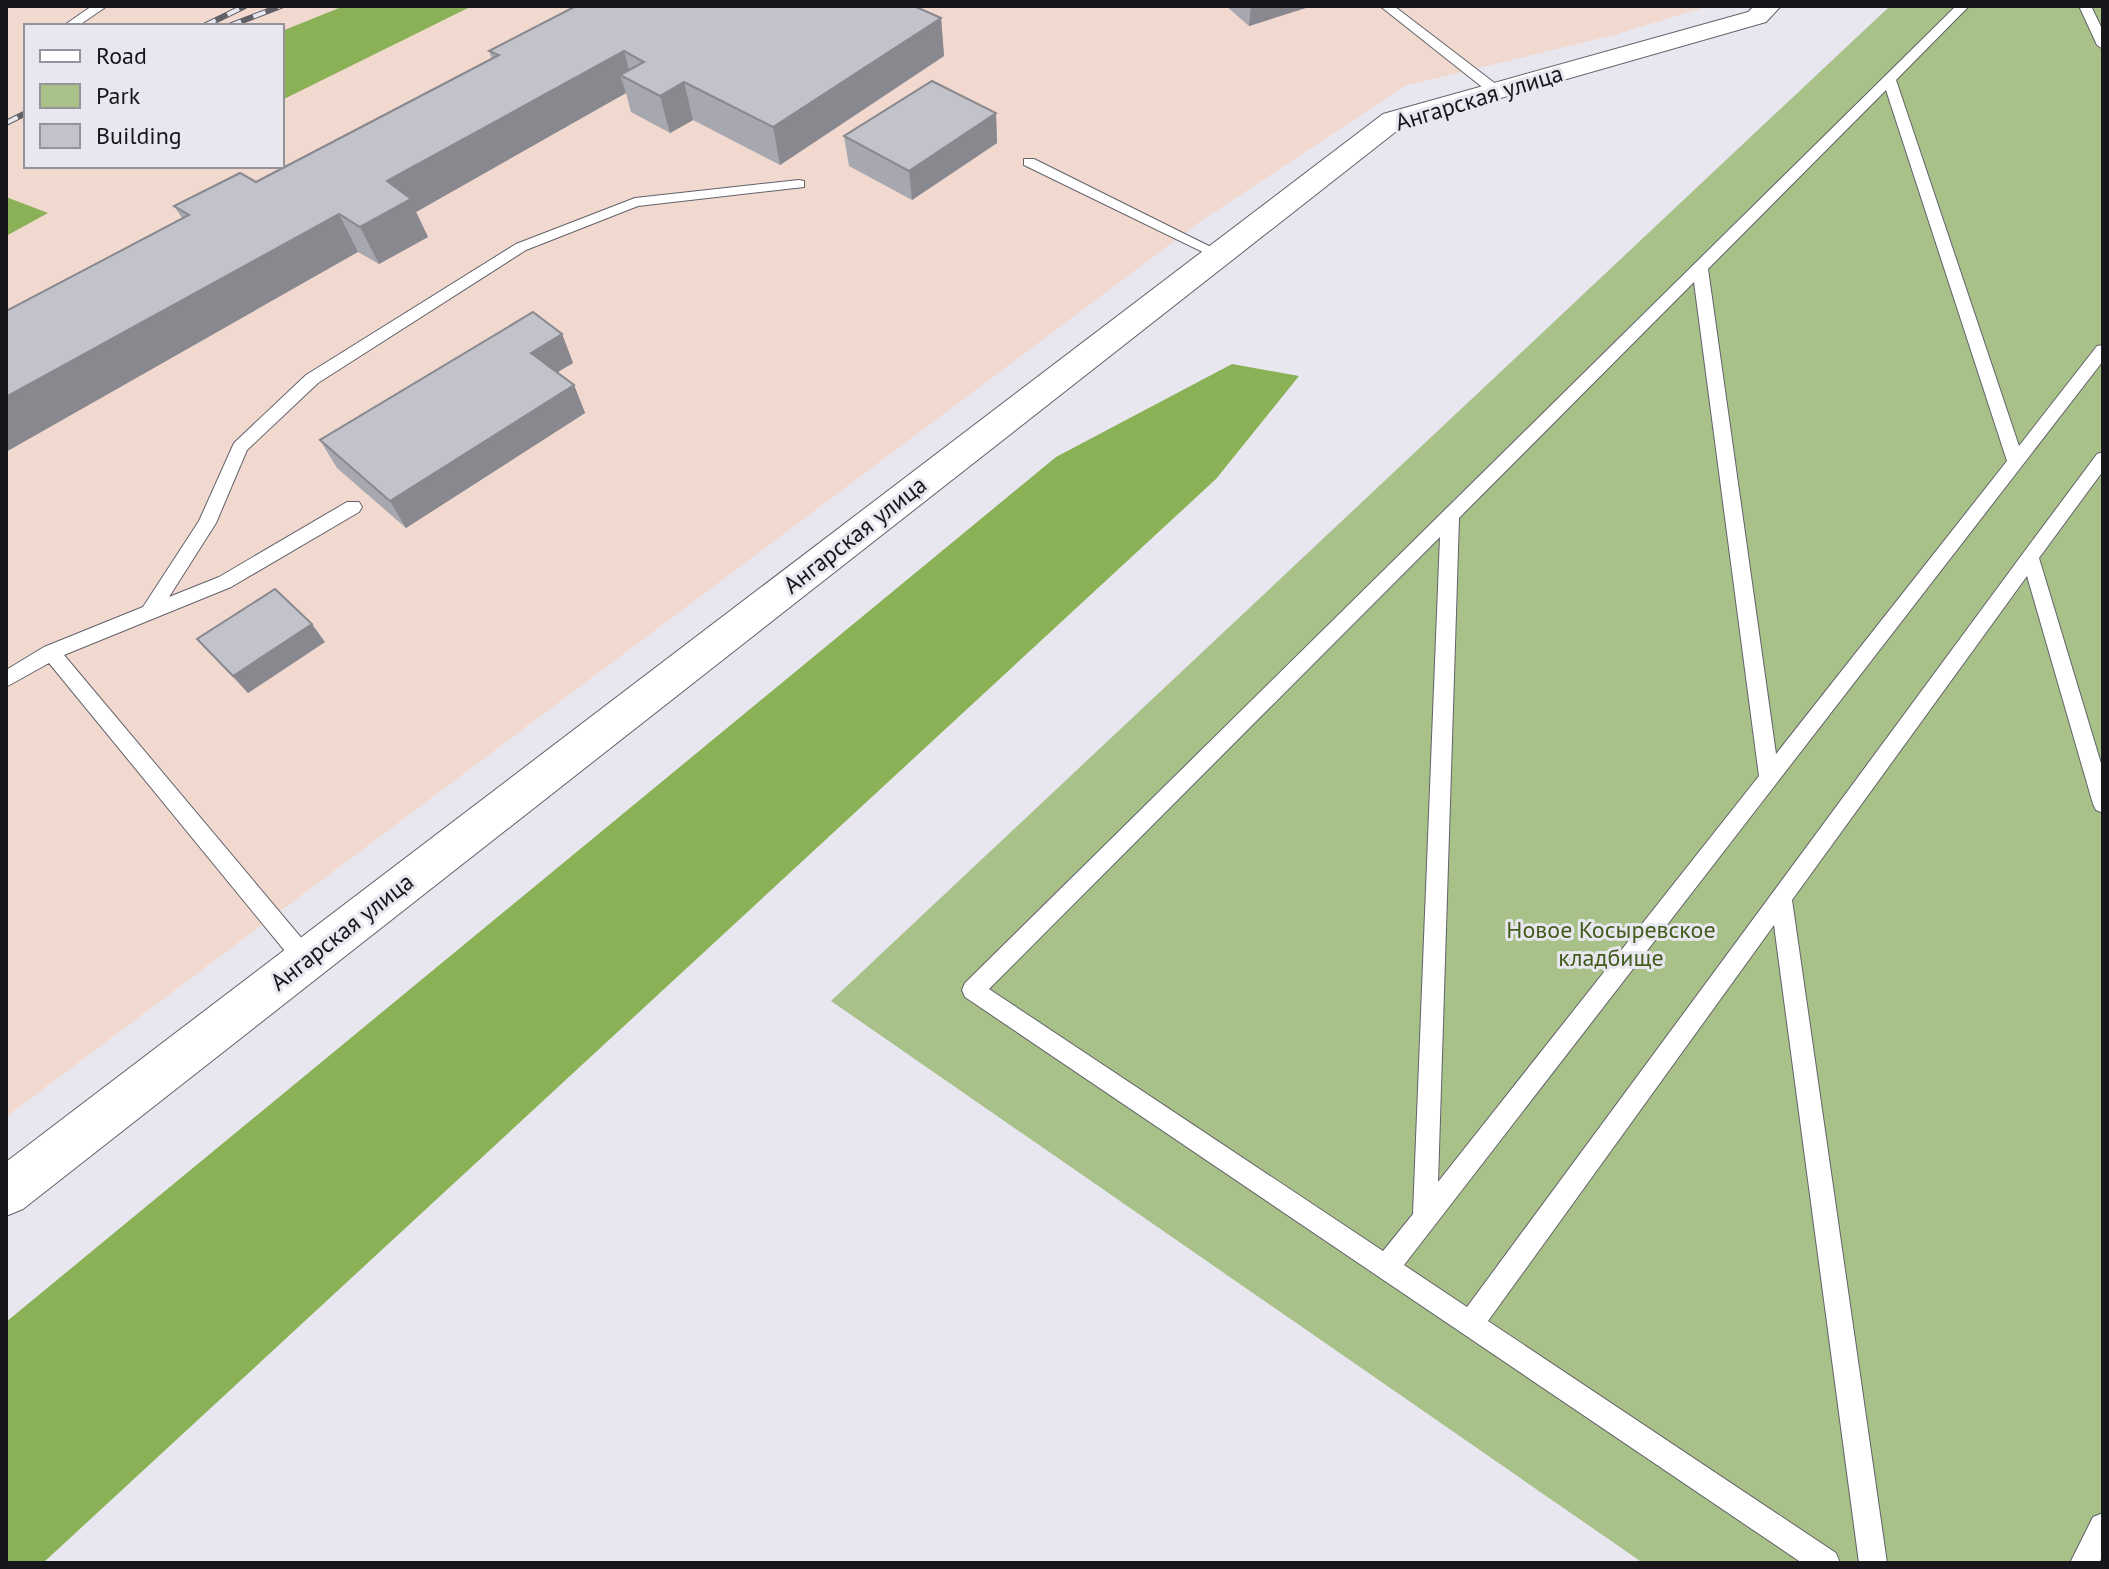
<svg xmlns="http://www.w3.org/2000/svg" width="2109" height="1569" viewBox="0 0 2109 1569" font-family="'PT Sans',sans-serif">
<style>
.industrial{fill:#f1d9cf;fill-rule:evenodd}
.green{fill:#a7c188}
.forest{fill:#8ab155}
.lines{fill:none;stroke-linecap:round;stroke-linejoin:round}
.lane-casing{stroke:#626269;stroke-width:2}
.street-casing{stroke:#626269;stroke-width:2}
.lane{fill:#fff;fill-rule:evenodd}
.street{fill:#fff;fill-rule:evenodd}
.rail-casing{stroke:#616066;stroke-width:6}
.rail{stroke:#e8e7f0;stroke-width:4;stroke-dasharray:13;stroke-linecap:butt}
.wall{fill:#a7a7af}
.shaded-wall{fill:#88888e}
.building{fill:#c2c2cb;stroke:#88888e;stroke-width:2}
.labels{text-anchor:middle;stroke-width:6;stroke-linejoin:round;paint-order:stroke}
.street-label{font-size:24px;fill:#17161a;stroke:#e8e7f0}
.park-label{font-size:24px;fill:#425c1c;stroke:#e8e7f0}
</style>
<rect width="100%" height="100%" fill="#e8e7f0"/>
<path class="industrial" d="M6 6H1709L1614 35 1405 86 1201 221 6 1117ZM26 26H282V166H26Z"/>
<path class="green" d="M1890 6H2103V1563H1643L831 1001Z"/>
<path class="forest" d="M344 6H472L282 100V31Z
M6 197 48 213 6 236Z
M1232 364 1299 376 1216 479 43 1563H6V1322L1056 457Z"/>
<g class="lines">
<g class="lane-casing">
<path id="lane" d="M92 6H107L78 26H63Z
M1380 6H1394L1501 88V94H1491Z
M1956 6H1969L1896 80 2019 446 2097 346 2103 345V361L1404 1265 1467 1307 2024 552 2097 454 2103 452V471L2039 558 2103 770V813L2096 810 2093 804 2027 576 1792 900 1887 1563H1859L1774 925 1488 1321 1836 1553 1840 1563H1802L965 997 962 990 965 983ZM1886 90 2007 461 1776 754 1708 269ZM1694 282 1759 776 1438 1182 1459 518ZM1440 537 1413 1214 1383 1251 989 989Z
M2079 6H2091L2103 31V49L2097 45Z
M1024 159H1034L1225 254 1223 257H1213L1024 165Z
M799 180 804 181V187L638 206 526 250 318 383 247 450 216 523 169 597 219 577 347 502H359L362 507 359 512 231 587 64 655 314 953 317 960 314 967 306 970 298 967 49 663 6 687V670L44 647 143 607 199 521 234 443 306 375 516 244 635 198Z
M2103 1513V1555L2099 1563H2070L2093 1517Z"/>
</g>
<g class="street-casing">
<path id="street" d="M1754 6H1781L1766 22 1403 126 23 1209 6 1216V1162L1383 114 1748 12Z"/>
</g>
<use href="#lane" class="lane"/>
<use href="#street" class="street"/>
<g class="rail-casing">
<path id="rail" d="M204 26 245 6
M229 26 281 6
M6 123 26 113"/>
</g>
<use href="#rail" class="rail"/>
</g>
<path class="wall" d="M1226 6H1312L1249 26Z
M941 18 944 56 780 165 693 120 670 133 631 112 626 93 416 212 428 237 379 264 358 252 182 218 174 206 256 182 492 59 489 51Z
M996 113 997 143 912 200 849 166 844 136Z
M562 334 573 363 557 372 574 385 585 413 406 528 337 468 320 440Z
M197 639 325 642 248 693Z"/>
<path class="shaded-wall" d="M1251 6H1312L1249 26Z
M941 18 944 56 780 165 773 127Z
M624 51 632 81 620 75 626 93 416 212 428 237 379 264 360 227 387 181Z
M684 82 693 120 670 133 660 96Z
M996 113 997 143 912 200 909 171Z
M339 214 358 252 6 452V397Z
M562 334 573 363 543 381 531 353Z
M574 385 585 413 406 528 390 501Z
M312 624 325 642 248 693 233 676Z"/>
<path class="building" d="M576 6H914L941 18 773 127 684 82 660 96 620 75 644 62 624 51 387 181 411 199 360 227 339 214 6 397V311L189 215 174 206 240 173 256 182 499 55 489 51Z
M932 81 996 113 909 171 844 136Z
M533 312 562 334 531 353 574 385 390 501 320 440Z
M275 589 312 624 233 676 197 639Z"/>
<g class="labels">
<g class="street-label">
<text transform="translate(1479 98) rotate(-17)" y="8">Ангарская улица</text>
<text transform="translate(855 535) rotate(-38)" y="8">Ангарская улица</text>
<text transform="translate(342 932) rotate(-38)" y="8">Ангарская улица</text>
</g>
<g class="park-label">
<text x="1611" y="938">Новое Косыревское<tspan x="1611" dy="28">кладбище</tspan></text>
</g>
</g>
<rect width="2109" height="1569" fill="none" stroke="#17161a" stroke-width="16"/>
<rect x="24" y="24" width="260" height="144" fill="#e8e7f0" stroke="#94939a" stroke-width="2"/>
<rect x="40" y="50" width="40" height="12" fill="#ffffff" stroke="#94939a" stroke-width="2"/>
<text x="96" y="64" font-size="24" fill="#17161a">Road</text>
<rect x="40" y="84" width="40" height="24" fill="#a7c188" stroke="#94939a" stroke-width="2"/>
<text x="96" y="104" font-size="24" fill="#17161a">Park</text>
<rect x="40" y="124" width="40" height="24" fill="#c2c2cb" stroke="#94939a" stroke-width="2"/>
<text x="96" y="144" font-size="24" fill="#17161a">Building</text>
</svg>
